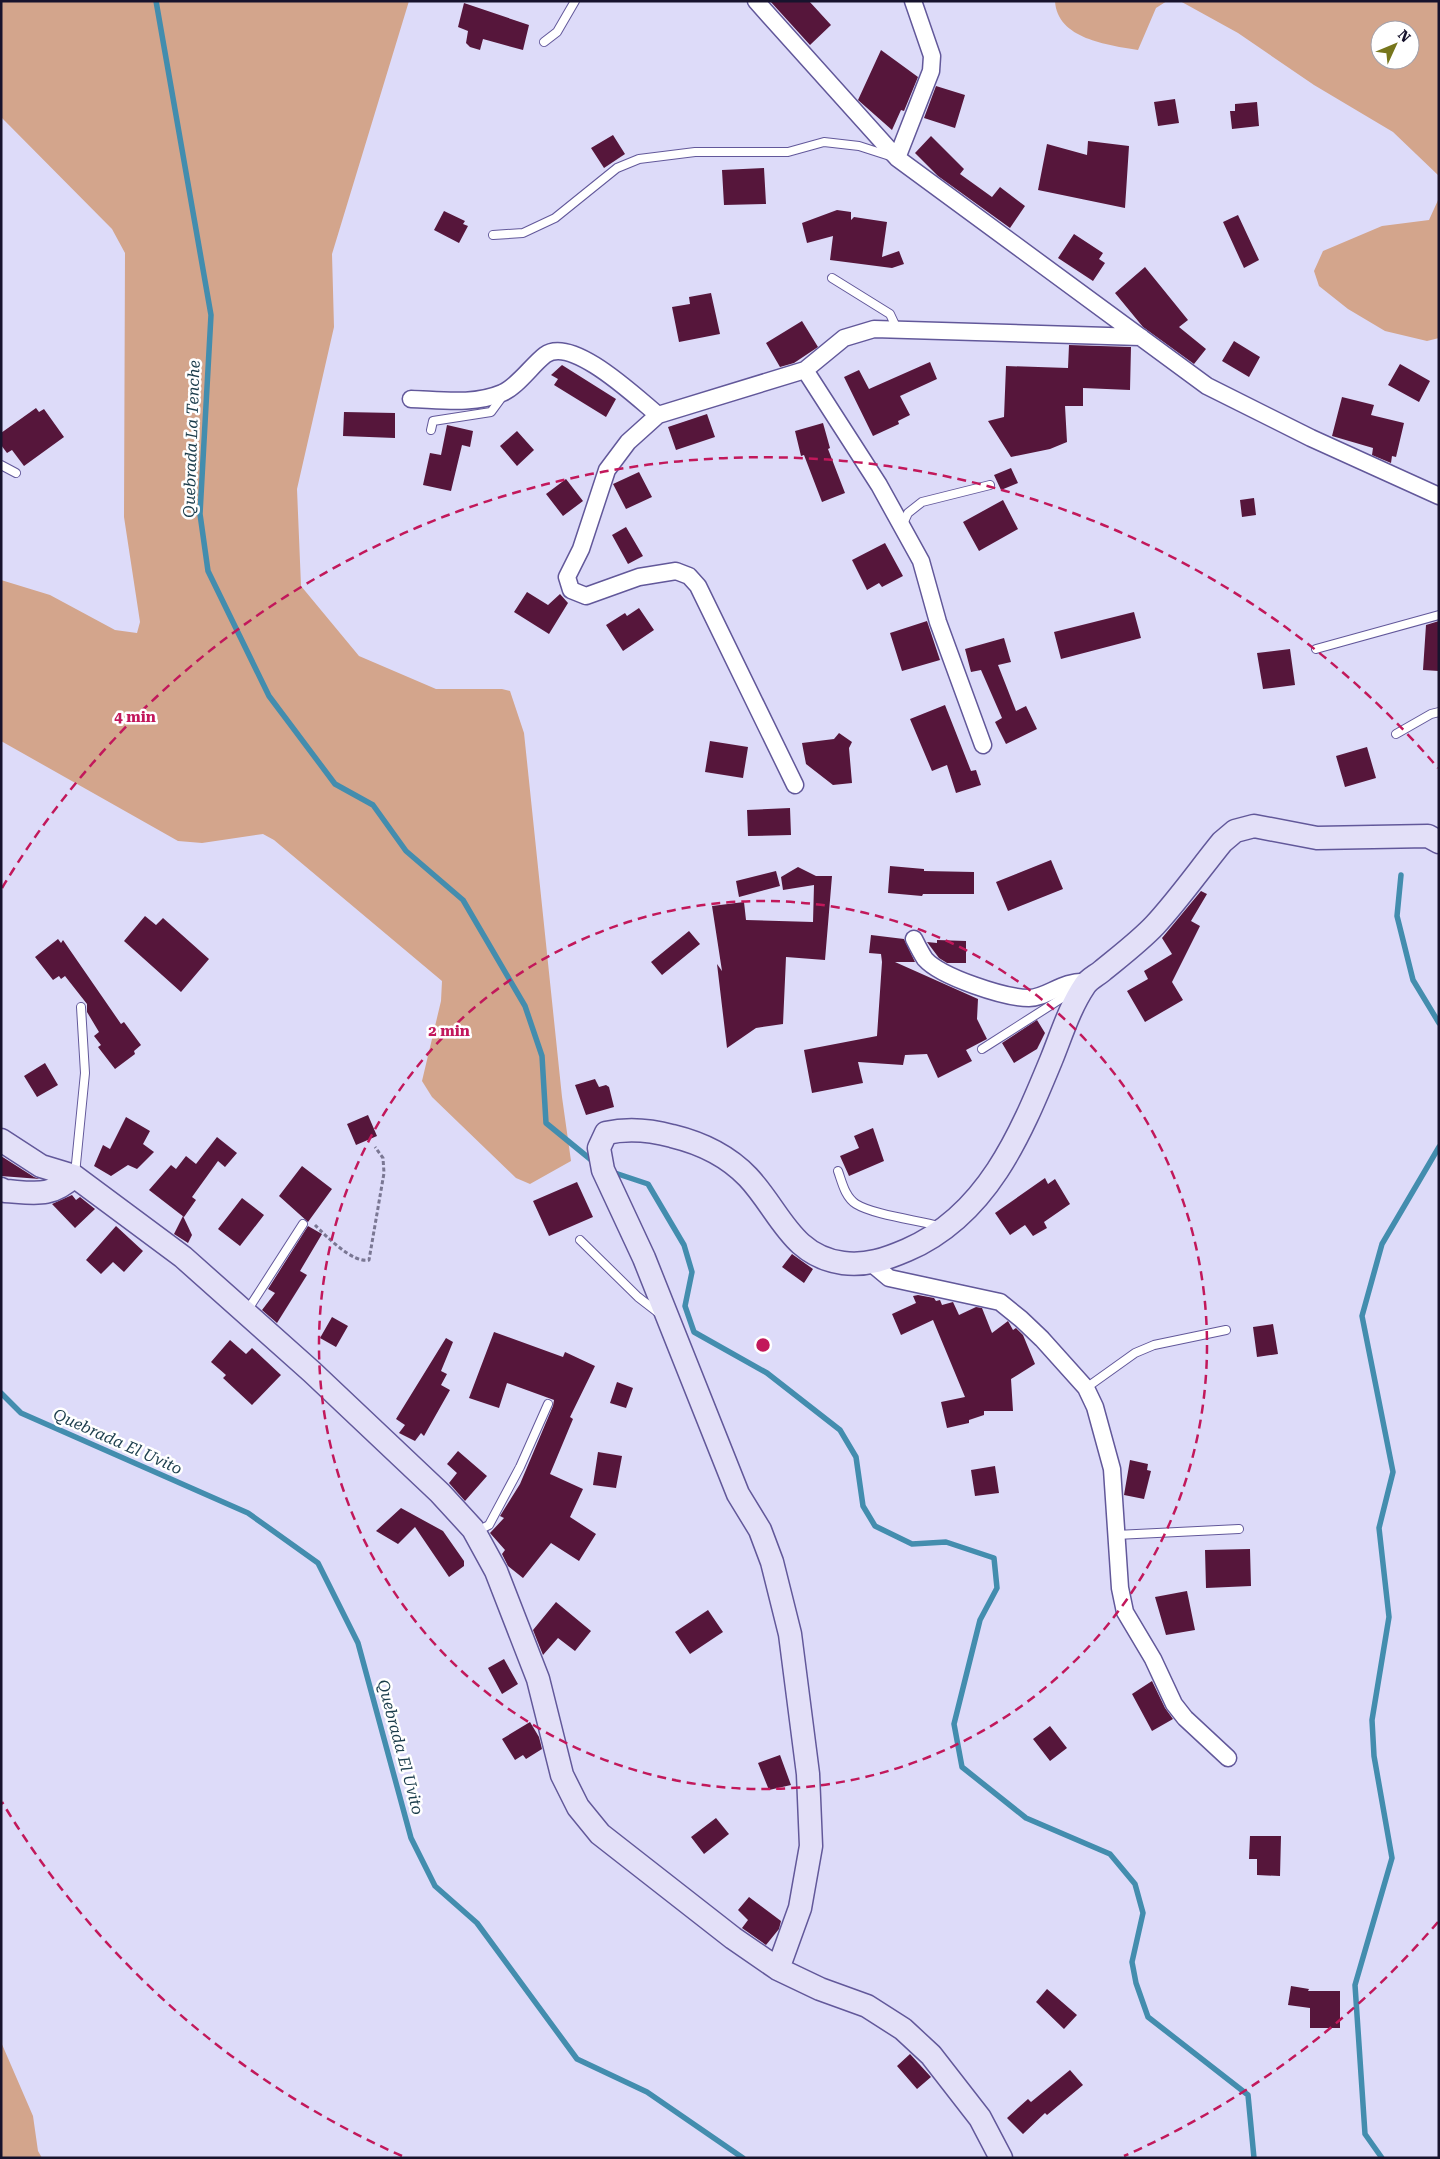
<svg xmlns="http://www.w3.org/2000/svg" width="1440" height="2159" viewBox="0 0 1440 2159" font-family="'Roboto Serif',serif">
<style>
.green{fill:#d3a58c;fill-rule:evenodd}
.lines{fill:none;stroke-linecap:round;stroke-linejoin:round}
.stream{stroke:#438dae;stroke-width:5.5}
.building{fill:#56163b}
.lane-casing{stroke:#62589a;stroke-width:10}
.street-casing{stroke:#62589a;stroke-width:19}
.secondary-casing{stroke:#62589a;stroke-width:25}
.path{stroke:#7a7793;stroke-width:3;stroke-dasharray:4 2.5;stroke-linecap:butt}
.lane{stroke:#fff;stroke-width:8}
.street{stroke:#fff;stroke-width:16}
.secondary{stroke:#e3e0f8;stroke-width:22}
.ring{fill:none;stroke:#c2185b;stroke-width:2.5;stroke-dasharray:9 6}
.labels{text-anchor:middle;stroke-width:5;stroke-linejoin:round;paint-order:stroke}
.water-label{font-size:16px;font-style:italic;fill:#1a3c4b;stroke:#fff}
.centre{fill:#c2185b;stroke:#fff;stroke-width:2.5}
.ring-label{font-size:15px;text-anchor:middle;font-weight:bold;fill:#c2185b;stroke:#fff;stroke-width:5;stroke-linejoin:round;paint-order:stroke}
</style>
<rect width="100%" height="100%" fill="#dddbf9"/>
<path class="green" d="M1 1H409L332 254 334 327 297 489 301 586 359 656 436 689H502L510 691 524 733 562 1097 571 1161 530 1184 516 1178 432 1097 422 1081 441 1001 442 981 274 840 263 834 202 843 178 841 1 741V580L50 595 115 630 137 633 140 622 124 517 125 253 112 229 1 117Z
M1055 1H1167L1156 8 1138 50C1108 45 1057 39 1055 1Z
M1180 1H1439V176L1393 132 1314 85 1238 33ZM1380 30H1410V60H1380Z
M1439 198V338L1427 341 1385 331 1348 309 1319 286 1314 271 1323 251 1382 226 1429 220Z
M1 2042 33 2116 38 2151 42 2158H1Z"/>
<g class="lines">
<path class="stream" d="M156 1 211 315 200 514 208 571 269 696 335 784 373 805 406 851 463 900 525 1006 542 1056 546 1123 595 1163
M1401 875 1397 916 1413 980 1439 1023
M612 1172 648 1184 684 1245 692 1272 685 1306 694 1332 767 1373 840 1430 856 1457 863 1506 875 1526 912 1544 946 1542 994 1558 997 1588 980 1620 954 1724 962 1767 1026 1818 1110 1854 1135 1884 1143 1913 1132 1962 1136 1983 1148 2017 1248 2095 1254 2158
M1 1393 21 1413 248 1513 318 1563 358 1643 411 1838 435 1886 477 1923 577 2059 647 2092 743 2158
M1382 2158 1365 2134 1355 1985 1392 1858 1374 1756 1372 1720 1389 1617 1379 1528 1393 1472 1362 1316 1382 1244 1439 1147"/>
</g>
<path class="building" d="M770 1H809L831 25 810 45Z
M464 3 529 25 523 50 483 39 480 50 470 47 466 43 468 31 458 27Z
M881 50 918 77 904 111 901 110 892 130 858 100Z
M936 86 965 95 955 128 924 118Z
M1175 99 1179 123 1158 126 1154 102Z
M1257 102 1259 126 1232 129 1230 111H1235V104Z
M613 135 625 154 604 168 591 148Z
M931 136 964 169 960 174 992 197 1000 187 1025 206 1010 228 938 176 915 153Z
M1088 141 1129 146 1125 208 1038 190 1047 144 1087 155Z
M764 168 766 204 724 205 722 170Z
M837 210 851 212V220L854 217 887 222 882 257 899 251 904 264 892 268 830 260 833 236 807 243 802 223Z
M444 211 465 221 463 224 468 226 459 243 434 230Z
M1238 215 1259 260 1244 268 1223 222Z
M1074 234 1103 253 1099 259 1105 263 1093 281 1058 258Z
M1145 267 1188 320 1179 327 1206 349 1194 364 1143 327 1115 293Z
M711 293 720 334 679 342 672 307 690 304 689 297Z
M802 321 818 347 794 363 780 367 766 343Z
M1234 341 1260 357 1249 377 1222 361Z
M1069 345 1131 347 1130 390 1083 388V406H1065L1067 442 1050 449 1011 457 988 421 1004 417 1006 366 1068 368Z
M930 362 937 379 900 396 910 415 898 421 899 424 873 436 844 377 859 370 869 389Z
M1400 364 1430 381 1419 402 1388 385Z
M562 365 616 399 606 417 554 385 558 379 551 375Z
M1342 397 1374 405 1371 415 1404 423 1396 457 1392 456 1391 463 1372 455 1373 448 1332 436Z
M36 408 39 412 44 409 64 437 24 466 12 450 7 453 1 445V433Z
M344 412 395 413V438L343 436Z
M707 414 715 437 676 450 668 427Z
M823 423 830 448 828 449 845 493 822 502 804 455 801 456 795 431Z
M447 425 473 431 470 447 462 445 451 491 423 485 430 453 441 455Z
M517 431 534 450 517 466 500 446Z
M1011 468 1018 483 1001 490 994 475Z
M639 472 652 497 626 509 613 484Z
M566 479 583 501 563 516 546 494Z
M1254 498 1256 515 1242 517 1240 500Z
M1003 500 1018 529 979 551 963 522Z
M626 527 643 556 628 564 612 535Z
M885 543 903 576 882 587 879 583 867 590 852 560Z
M527 592 548 605 560 594 568 603 549 634 514 612Z
M639 608 654 630 623 651 606 625 625 613 627 616Z
M1134 612 1141 638 1061 659 1054 632Z
M927 621 940 660 902 671 890 633Z
M1439 621V671L1423 670 1426 625Z
M1004 638 1011 662 998 665 1016 711 1026 706 1037 729 1006 744 995 722 1002 718 981 670 971 672 965 649Z
M1290 649 1295 685 1263 689 1257 653Z
M945 705 971 771 976 770 981 785 956 793 947 765 932 771 910 719Z
M839 733 852 742 849 748 852 783 833 785 806 764 802 743 834 739Z
M710 741 748 747 743 778 705 772Z
M1367 747 1376 778 1345 787 1336 756Z
M790 808 791 835 748 836 747 810Z
M1051 860 1063 889 1008 911 996 882Z
M890 866 924 869V871L974 872V894H923L922 896 888 893Z
M798 867 816 876H832L825 960 786 957 783 1024 756 1028 727 1048 717 964 722 971 712 906 744 902 746 920 813 922 814 885 783 890 781 877Z
M776 871 780 886 739 897 736 881Z
M1201 891 1207 894 1191 921 1200 926 1172 982 1183 1000 1145 1022 1127 991 1148 979 1144 971 1172 954 1162 938Z
M145 916 156 925 163 918 209 959 181 992 124 941Z
M689 931 700 944 662 975 651 962Z
M871 935 904 939 915 962H895L978 999 977 1019 987 1039 966 1050 972 1061 938 1078 927 1054 905 1055 903 1065 858 1062 863 1083 812 1093 804 1050 877 1036 882 962 881 954 869 953Z
M58 939 61 943 63 940 121 1024 124 1022 141 1045 134 1051 135 1054 115 1069 98 1047 101 1045 94 1036 99 1032 87 1012V1004L65 976 61 979 59 976 53 980 35 957Z
M937 940 966 941V963H947L939 958 927 942 937 943Z
M1037 1020 1045 1033 1037 1049 1014 1063 1002 1043Z
M45 1063 58 1085 37 1097 24 1076Z
M595 1079 599 1087 606 1085 609 1087 614 1107 586 1115 575 1085Z
M368 1115 377 1136 356 1145 347 1124Z
M126 1117 150 1131 143 1144 154 1152 137 1169 128 1165 111 1176 94 1166 103 1145 110 1149Z
M873 1128 884 1161 849 1176 840 1156 859 1148 854 1136Z
M217 1137 237 1153 225 1167 218 1161 192 1197 196 1200 184 1217 149 1190 171 1165 176 1169 186 1156 196 1164Z
M1 1156 34 1177 40 1179 1 1176Z
M302 1166 332 1189 308 1222 279 1196Z
M1045 1178 1048 1184 1055 1179 1070 1204 1044 1222 1047 1228 1033 1236 1025 1225 1010 1235 995 1213Z
M577 1182 593 1217 549 1236 533 1201Z
M72 1195 76 1200 80 1197 95 1209 75 1228 52 1204Z
M242 1198 264 1215 240 1246 218 1229Z
M183 1216 192 1235 188 1243 174 1234Z
M116 1226 143 1251 124 1272 113 1262 101 1274 86 1260Z
M308 1226 322 1234 300 1271 307 1275 277 1323 262 1310 275 1293 268 1289Z
M792 1254 813 1269 804 1283 782 1267Z
M918 1295 934 1298 936 1301 940 1300 942 1305 953 1302 959 1315 976 1307 982 1308 992 1333 1008 1321 1013 1330 1016 1328 1023 1335 1035 1364 1011 1379 1013 1411H984V1415L969 1420V1423L947 1428 941 1402 965 1397 933 1320 901 1335 892 1314 916 1303 913 1296Z
M332 1317 348 1326 336 1347 320 1338Z
M1273 1324 1278 1354 1257 1357 1253 1327Z
M494 1332 563 1357 565 1352 595 1366 570 1417 573 1419 550 1474 583 1489 570 1517 596 1534 579 1561 551 1543 523 1578 508 1566 502 1554 505 1550 490 1533 504 1518 500 1516 520 1484 553 1406 554 1400 507 1383 499 1408 469 1398Z
M446 1338 453 1342 441 1371 447 1374 441 1385 450 1390 424 1436 421 1433 415 1441 399 1433 405 1425 396 1419Z
M230 1340 246 1354 252 1348 281 1375 252 1405 223 1378 226 1375 211 1362Z
M617 1382 633 1388 626 1408 610 1403Z
M458 1451 487 1476 465 1501 449 1483 457 1473 447 1464Z
M598 1452 622 1456 616 1488 593 1485Z
M1130 1460 1148 1464 1147 1470 1151 1471 1144 1499 1124 1495Z
M995 1466 999 1493 975 1496 971 1470Z
M401 1508 443 1531 464 1561V1566L449 1577 415 1527 398 1544 376 1531Z
M1250 1549 1251 1586 1206 1588 1205 1550Z
M1187 1591 1195 1630 1166 1635 1155 1597Z
M556 1602 591 1631 575 1651 558 1638 543 1655 533 1630Z
M708 1610 723 1632 690 1654 675 1632Z
M504 1659 518 1684 502 1694 488 1668Z
M1152 1681 1165 1708 1173 1719 1152 1731 1132 1694Z
M530 1722 539 1737 542 1749 526 1759 523 1755 515 1760 502 1739Z
M1050 1726 1067 1748 1050 1761 1033 1739Z
M780 1755 791 1785 769 1790 758 1763Z
M716 1818 729 1834 704 1854 691 1837Z
M1250 1836H1281L1280 1876 1257 1875V1859H1249Z
M749 1897 781 1921 779 1929 766 1945 742 1928 748 1920 738 1910Z
M1291 1986 1309 1989 1308 1991H1340V2028H1310V2008L1288 2005Z
M1047 1989 1077 2015 1064 2029 1036 2002Z
M910 2054 931 2077 917 2089 897 2066Z
M1070 2070 1083 2085 1047 2115 1045 2113 1023 2134 1007 2118 1028 2099 1031 2102Z"/>
<g class="lines">
<g class="lane-casing">
<path id="lane" d="M544 42 557 32 575 1
M493 235 523 233 555 218 617 168 639 159 695 152H788L824 142 859 146 890 156
M832 278 890 314 897 329
M431 430 433 421 491 412 502 397
M1 465 16 473
M902 526 908 513 922 502 990 485
M1316 649 1439 615
M1396 734 1431 714 1439 712
M982 1049 1073 991
M838 1171C842 1182 845 1197 856 1204 874 1215 917 1220 939 1226
M75 1174 85 1073 81 1007
M580 1240 638 1297 660 1314
M247 1311 303 1224
M1086 1388 1135 1353 1154 1345 1226 1330
M477 1531 489 1525 520 1467 548 1404
M1116 1535 1239 1529"/>
</g>
<g class="street-casing">
<path id="street" d="M756 1 897 158 1207 386 1311 438 1439 496
M897 158 931 71 932 56 913 1
M805 370 879 485 921 561 938 622 983 745
M411 399C441 400 474 405 502 393 517 387 532 365 545 355 572 335 637 398 658 415
M795 785 698 586 689 576 676 571 639 577 586 596 571 590 567 577 581 549 607 470 628 442 658 415 805 370 844 338 874 329 1141 337
M914 939C917 945 921 953 925 959 941 977 1005 998 1029 998 1047 998 1062 980 1087 982
M871 1263 889 1278 1000 1302 1021 1319 1042 1339 1086 1388 1095 1407 1112 1469 1120 1588 1125 1612 1153 1659 1174 1704 1185 1718 1228 1758"/>
</g>
<g class="secondary-casing">
<path id="secondary" d="M1 1140 41 1166 74 1176 183 1257 312 1372 440 1493 473 1529 496 1571 538 1679 562 1775 578 1807 600 1834 733 1938 778 1969 820 1989 867 2006 903 2029 931 2055 980 2118 1001 2158
M1 1189 5 1191C35 1193 51 1198 74 1176
M778 1969 800 1908 811 1846 808 1774 790 1634 772 1562 760 1530 738 1494 644 1258 603 1170 599 1148 606 1133C628 1128 650 1130 672 1136 701 1143 727 1155 748 1177 780 1211 791 1256 843 1263 867 1266 886 1259 907 1250 988 1215 1021 1133 1052 1058 1062 1033 1070 1007 1085 985 1089 979 1096 976 1102 971 1119 957 1140 941 1155 925 1179 899 1200 869 1222 842L1235 831 1254 826 1317 838 1428 836 1439 842"/>
</g>
<path class="path" d="M315 1225C325 1235 353 1264 369 1260L384 1173 383 1158 375 1147"/>
<use href="#lane" class="lane"/>
<use href="#street" class="street"/>
<use href="#secondary" class="secondary"/>
</g>
<g class="ring">
<circle cx="763" cy="1345" r="444"/>
<path d="M1438 1922A888 888 0 0 1 1124 2156M402 2156A888 888 0 0 1 2 1802M2 888A888 888 0 0 1 1438 768"/>
</g>
<g class="labels">
<g class="water-label">
<text transform="translate(191 439) rotate(-88)" y="6">Quebrada La Tenche</text>
<text transform="translate(118 1441) rotate(24)" y="6">Quebrada El Uvito</text>
<text transform="translate(401 1747) rotate(75)" y="6">Quebrada El Uvito</text>
</g>
</g>
<circle cx="763" cy="1345" r="8" class="centre"/>
<g class="ring-label">
<text x="135" y="722">4 min</text>
<text x="449" y="1036">2 min</text>
</g>
<rect width="1440" height="2159" fill="none" stroke="#17132d" stroke-width="5"/>
<g transform="translate(1395 45) rotate(46)"><circle r="24" fill="#ffffff" stroke="#a2a1ab"/>
<path d="M0-4L9 19L0 12L-9 19Z" fill="#77761c"/>
<text y="-8" font-size="14" font-weight="bold" text-anchor="middle" fill="#17132d">N</text>
</g>
</svg>
